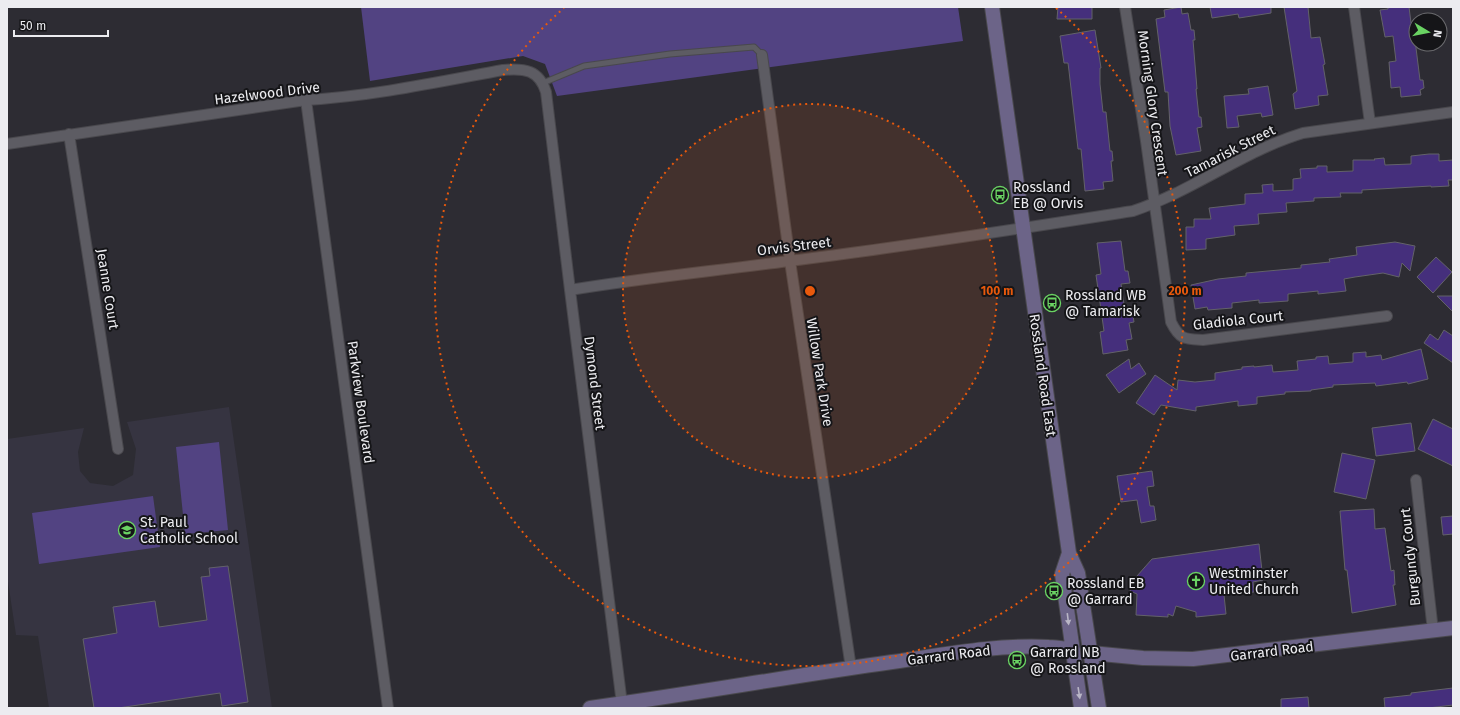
<svg xmlns="http://www.w3.org/2000/svg" width="1460" height="715" viewBox="0 0 1460 715" font-family="'Fira Sans',sans-serif">
<style>
.built{fill:#363441}
.green{fill:#524382}
.building{fill:#452f7c;stroke:#636269}
.lines{fill:none;stroke-linecap:round;stroke-linejoin:round}
.lane-casing{stroke:#49484d;stroke-width:7}
.street-casing{stroke:#49484d;stroke-width:12}
.secondary-casing{stroke:#49484d;stroke-width:16}
.lane{stroke:#5d5c63;stroke-width:5}
.street{stroke:#5d5c63;stroke-width:10}
.secondary{stroke:#6c6488;stroke-width:14}
.oneway{fill:#b9b6c6}
.ring{fill:none;stroke:#e8590c;stroke-width:2;stroke-dasharray:2 4}
.labels{text-anchor:middle;stroke-width:4;stroke-linejoin:round;paint-order:stroke}
.street-label{font-size:14px;fill:#ececf0;stroke:#151518}
.poi-label{font-size:14px;fill:#ececf0;stroke:#151518;text-anchor:start}
.centre{fill:#e8590c;stroke:#151518;stroke-width:2}
.ring-label{font-size:12px;text-anchor:middle;font-weight:bold;fill:#e8590c;stroke:#151518;stroke-width:4;stroke-linejoin:round;paint-order:stroke}
</style>
<rect width="100%" height="100%" fill="#2d2c33"/>
<path class="built" d="M229 407 272 708H49L38 636 16 635 7 575V439L84 428 78 452 80 471 90 483 113 486 133 475 136 449 127 422Z"/>
<path class="green" d="M361 7H958L963 41 557 96 545 64 523 56 370 81Z
M219 442 228 530 185 534 176 447Z
M153 496 160 547 39 564 32 513Z"/>
<path class="building" d="M1058 7H1092V19H1057Z
M1181 7 1182 14 1188 13 1191 30H1194L1195 40H1193L1197 89H1196L1199 117H1201L1202 127 1197 128 1201 151 1176 155 1170 126 1168 92H1165L1156 19 1165 17 1164 10Z
M1210 7H1271V13L1239 18 1238 14 1212 18Z
M1284 7H1308L1311 38 1320 37 1325 64 1323 65 1328 95 1318 96 1319 105 1295 109 1293 94 1297 91Z
M1388 7H1409L1411 23 1416 22V48L1420 80H1423L1424 88 1420 90 1421 95 1401 97 1400 87 1391 88 1389 62 1396 61 1393 36 1385 37 1380 10 1388 9Z
M1095 30 1101 68H1100V84L1103 112H1106L1110 151H1112L1113 161H1111L1113 181 1103 182 1104 189 1085 191 1081 149H1078L1069 71 1068 63H1064L1060 36Z
M1268 86 1273 115 1262 117 1261 113 1237 116 1239 127 1227 128 1224 96 1249 94 1248 89Z
M1429 154H1439V161L1453 160V180H1448L1449 186 1431 187V186L1362 190V193H1340L1341 197 1314 198V201L1286 203 1287 212 1258 214 1259 224 1234 226 1235 235 1206 239V249L1186 250V227H1194V219H1211L1209 208 1245 204V194L1263 193 1262 185 1273 184V191L1293 190V179L1301 178 1300 169 1317 168V166H1327V172L1353 171V160H1375L1374 159 1384 158 1385 165 1411 164V156Z
M1121 241 1125 271H1128L1130 283 1121 284 1125 311 1132 310 1134 322 1129 323 1132 339 1126 340 1128 350 1103 354 1100 332 1104 331 1096 275 1101 274 1097 243Z
M1395 242 1415 246 1410 271 1402 263 1399 277 1383 273 1355 277 1344 279 1346 291 1318 294V291L1288 294V301L1259 303V300L1232 303V308L1208 310 1207 307 1195 309 1191 285 1218 279 1246 276V273L1301 268V265L1330 262 1329 259 1357 255 1356 247Z
M1436 257 1452 272 1433 293 1417 277Z
M1437 296H1453V312Z
M1444 330 1453 336V363L1424 343 1430 334 1438 340Z
M1421 349 1428 379 1408 384 1407 382 1376 386 1375 383 1333 385V387L1311 390V391L1285 392V394L1257 397V404L1238 406V401L1196 407V411L1161 405 1154 415 1136 403 1155 375 1177 390 1178 380 1195 382 1215 380V373L1242 369V367L1254 366V367L1272 365 1273 372 1298 370 1297 361 1316 359V357L1328 356 1329 364 1353 362V353L1366 352V357L1381 355 1382 360Z
M1129 359 1131 369 1139 363 1146 374 1119 393 1106 375Z
M1433 419 1453 429V466L1418 449Z
M1411 423 1415 451 1376 456 1372 428Z
M1342 453 1375 460 1366 499 1334 492Z
M1152 471 1154 486 1147 487 1150 506H1154L1156 520 1141 523 1137 500 1121 502 1117 476Z
M1374 509 1375 529 1385 528 1391 571 1394 570 1395 585H1393L1396 605 1352 613 1347 570H1345L1340 511Z
M1453 516V534L1443 535 1441 517Z
M1259 544 1263 580 1253 582 1254 592 1224 595 1226 614 1196 617V612L1176 606 1173 616 1168 614V617L1136 615 1137 594 1130 591 1137 576 1152 559Z
M228 566 248 702 222 706 220 693 118 708H94L83 639 117 633 113 607 155 601 159 627 207 620 201 577 210 576 209 568Z
M1453 688V705L1428 708H1385L1384 698 1411 695V693Z
M1308 697 1309 708H1281V699Z"/>
<g class="lines">
<g class="lane-casing">
<path id="lane" d="M543 83 584 66 670 54 754 47 762 55"/>
</g>
<g class="street-casing">
<path id="street" d="M1125 7 1146 141 1171 322C1180 340 1185 339 1203 340L1387 316
M1354 7 1370 123
M762 55 790 261 851 668
M306 100 388 708
M69 134 118 449
M7 144 306 100C373 96 438 82 503 70 525 68 539 70 546 92L570 290 622 704
M570 290C642 278 715 271 789 261 904 247 1018 229 1133 211 1193 191 1243 151 1303 133L1453 112
M1416 480 1433 631"/>
</g>
<g class="secondary-casing">
<path id="secondary" d="M992 7 1069 553 1078 573 1099 708
M1069 553 1062 574 1081 708
M1091 653 1143 658 1193 659 1453 628
M590 708C691 694 792 676 892 662 942 655 999 644 1049 647 1057 647 1065 649 1073 650"/>
</g>
<use href="#lane" class="lane"/>
<use href="#street" class="street"/>
<use href="#secondary" class="secondary"/>
</g>
<defs><path id="oneway-solid" d="M-6-.8H1V-3.2L6.5 0L1 3.2V.8H-6Z"/></defs>
<g class="oneway">
<use href="#oneway-solid" transform="translate(1068 619) rotate(83)"/>
<use href="#oneway-solid" transform="translate(1079 693) rotate(81)"/>
</g>
<circle cx="810" cy="291" r="187" fill="#e8590c" fill-opacity=".12"/>
<g class="ring">
<circle cx="810" cy="291" r="187"/>
<path d="M1056 8A375 375 0 1 1 564 8"/>
</g>
<defs>
<g id="bus-ring" transform="scale(0.9)"><circle r="9.5" fill="#151518" stroke="#6ad363" stroke-width="1.5"/><path d="M-5-6H5V4H4V6H2V4H-2V6H-4V4H-5ZM-3.5-4V0h7V-4ZM-3.5 1.2v1.5H-2V1.2ZM2 1.2v1.5H3.5V1.2Z" fill="#6ad363"/></g>
<g id="school-ring" transform="scale(0.9)"><circle r="9.5" fill="#151518" stroke="#6ad363" stroke-width="1.5"/><path d="M0-5L7-2L0 1L-7-2ZM-4 1L0 2.5L4 1V4Q0 6-4 4Z" fill="#6ad363"/></g>
<g id="church-ring" transform="scale(0.9)"><circle r="9.5" fill="#151518" stroke="#6ad363" stroke-width="1.5"/><path d="M-1.2-6h2.4v3.5h3.3v2.4h-3.3V6h-2.4V-.1h-3.3v-2.4h3.3Z" fill="#6ad363"/></g>
</defs>
<g fill-rule="evenodd">
<use href="#bus-ring" x="1000" y="195"/>
<use href="#bus-ring" x="1052" y="303"/>
<use href="#school-ring" x="127" y="530"/>
<use href="#church-ring" x="1196" y="581"/>
<use href="#bus-ring" x="1054" y="591"/>
<use href="#bus-ring" x="1017" y="660"/>
</g>
<g class="labels">
<g class="street-label">
<text transform="translate(267 93) rotate(-7)" y="5">Hazelwood Drive</text>
<text transform="translate(1153 103) rotate(82)" y="5">Morning Glory Crescent</text>
<text transform="translate(1230 151) rotate(-27)" y="5">Tamarisk Street</text>
<text transform="translate(794 246) rotate(-7)" y="5">Orvis Street</text>
<text transform="translate(108 289) rotate(81)" y="5">Jeanne Court</text>
<text transform="translate(1238 320) rotate(-6)" y="5">Gladiola Court</text>
<text transform="translate(820 372) rotate(81)" y="5">Willow Park Drive</text>
<text transform="translate(1043 375) rotate(82)" y="5">Rossland Road East</text>
<text transform="translate(595 383) rotate(83)" y="5">Dymond Street</text>
<text transform="translate(361 402) rotate(82)" y="5">Parkview Boulevard</text>
<text transform="translate(1410 557) rotate(-96)" y="5">Burgundy Court</text>
<text transform="translate(1272 651) rotate(-7)" y="5">Garrard Road</text>
<text transform="translate(949 655) rotate(-7)" y="5">Garrard Road</text>
</g>
<g class="poi-label">
<text x="1013" y="192">Rossland<tspan x="1013" dy="16">EB @ Orvis</tspan></text>
<text x="1065" y="300">Rossland WB<tspan x="1065" dy="16">@ Tamarisk</tspan></text>
<text x="140" y="527">St. Paul<tspan x="140" dy="16">Catholic School</tspan></text>
<text x="1209" y="578">Westminster<tspan x="1209" dy="16">United Church</tspan></text>
<text x="1067" y="588">Rossland EB<tspan x="1067" dy="16">@ Garrard</tspan></text>
<text x="1030" y="657">Garrard NB<tspan x="1030" dy="16">@ Rossland</tspan></text>
</g>
</g>
<circle cx="810" cy="291" r="6" class="centre"/>
<g class="ring-label">
<text x="997" y="295">100 m</text>
<text x="1185" y="295">200 m</text>
</g>
<rect width="1460" height="715" fill="none" stroke="#ececf0" stroke-width="16"/>
<g transform="translate(1428 32) rotate(100)"><circle r="19" fill="#151518" stroke="#6b6b6e"/>
<path d="M0-3L7 15L0 10L-7 15Z" fill="#6ad363"/>
<text y="-6" font-size="11" font-weight="bold" text-anchor="middle" fill="#ececf0">N</text>
</g>
<path d="M14 30v6h94v-6" fill="none" stroke="#ececf0" stroke-width="2"/>
<text x="20" y="30" font-size="12" fill="#ececf0" stroke="#151518" stroke-width="3" paint-order="stroke">50 m</text>
</svg>
